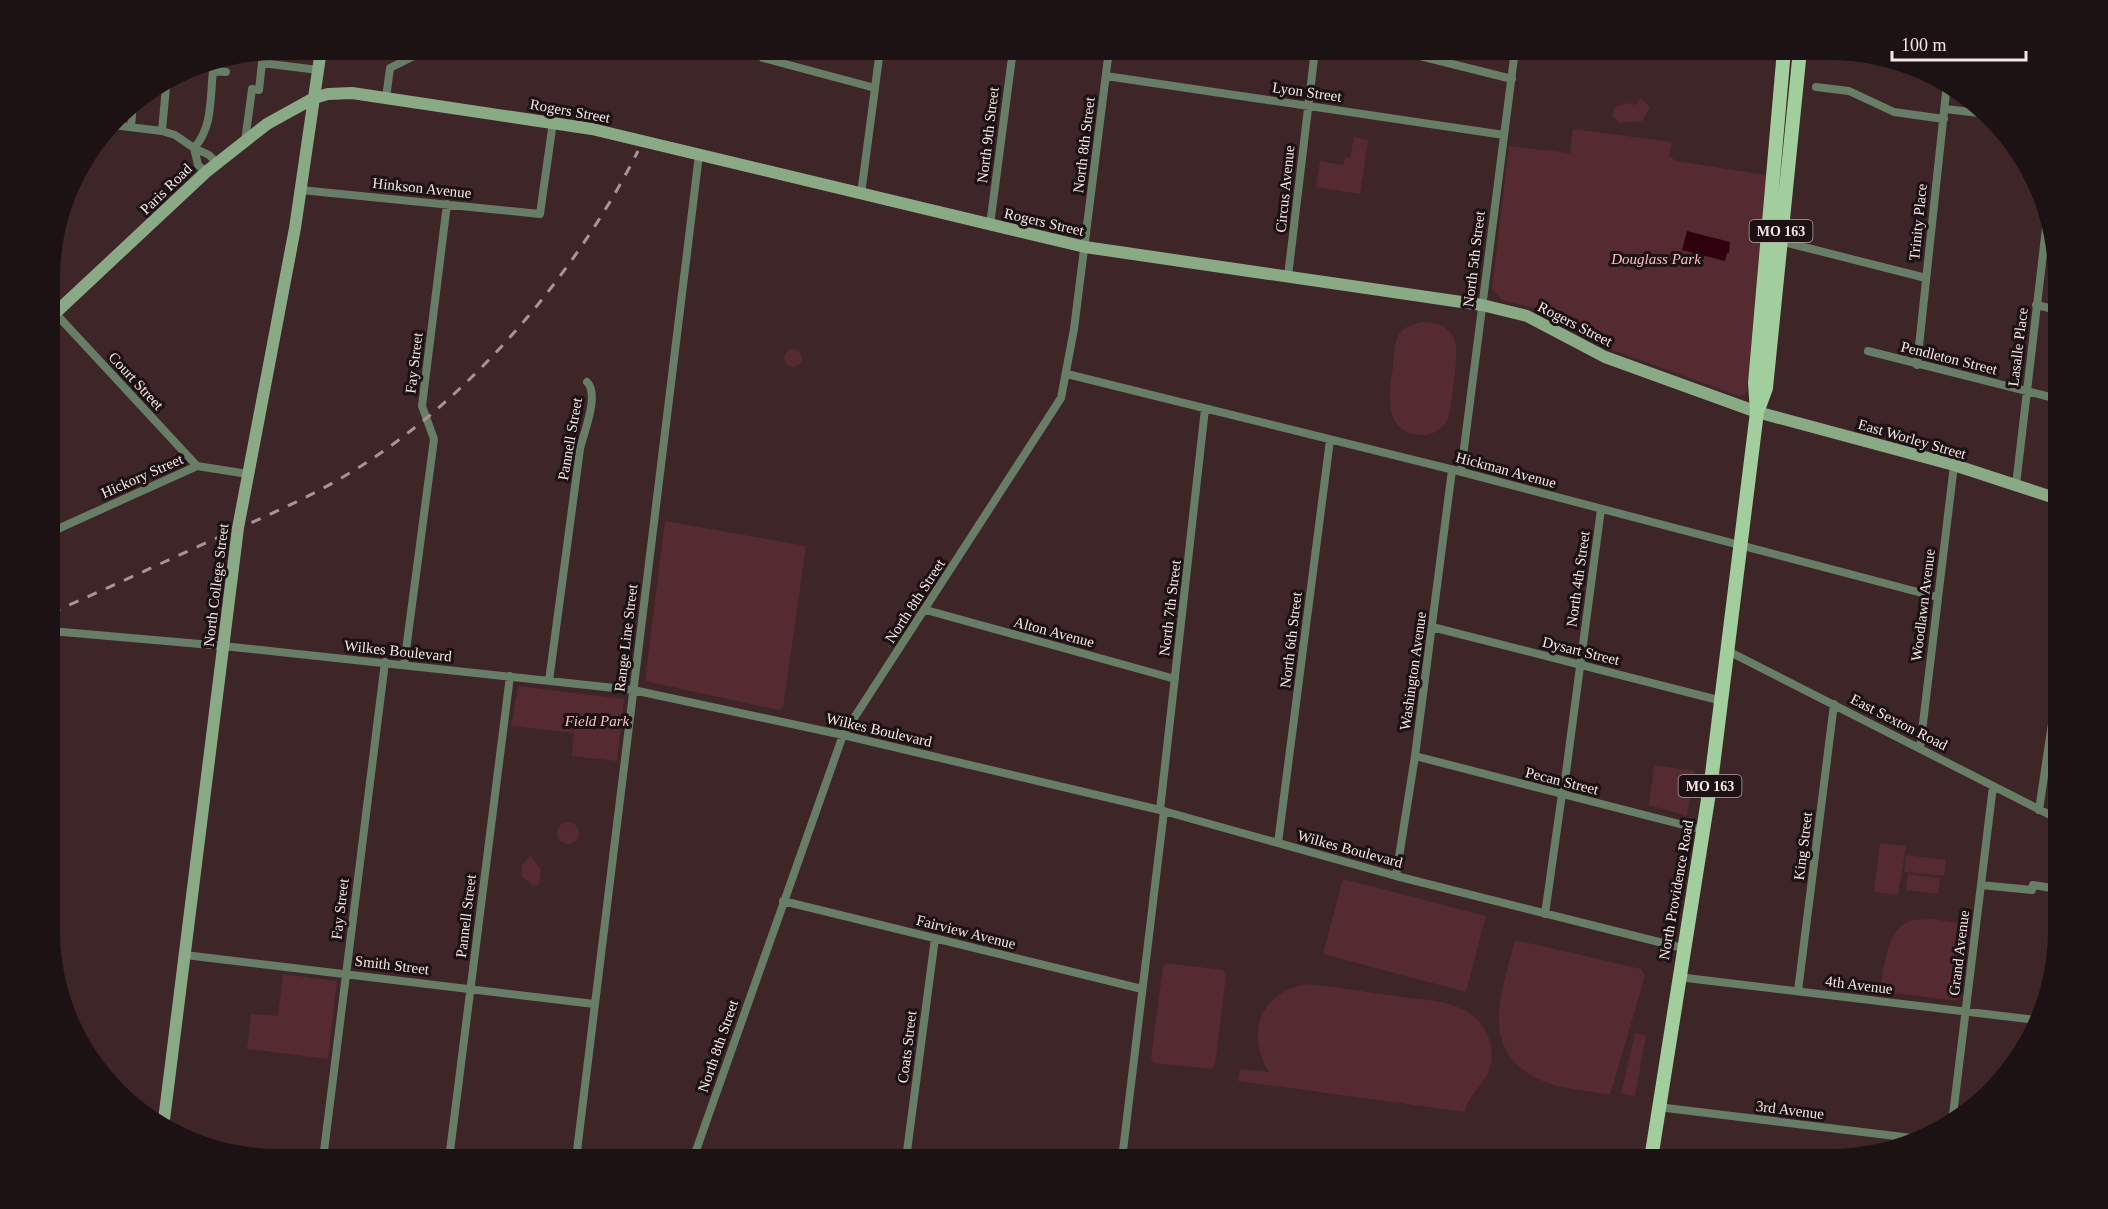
<svg xmlns="http://www.w3.org/2000/svg" width="2108" height="1209" viewBox="0 0 2108 1209" font-family="'Times New Roman',serif">
<style>
.green{fill:#562a31}
.water{fill:#30010d}
.lines{fill:none;stroke-linecap:round;stroke-linejoin:round}
.street{stroke:#687d65;stroke-width:8}
.secondary{stroke:#89aa84;stroke-width:12}
.primary{stroke:#a2cd9c;stroke-width:14}
.rail{stroke:#a89496;stroke-width:3;stroke-dasharray:10 10;stroke-linecap:butt}
.labels{text-anchor:middle;stroke-width:6;stroke-linejoin:round;paint-order:stroke}
.shield{fill:#1d1213;stroke:#b5a6a7;stroke-width:1.5}
.shield-label{font-size:14px;font-weight:bold;fill:#f6e5e6}
.street-label{font-size:15px;fill:#f6e5e6;stroke:#1d1213}
.park-label{font-size:15px;font-style:italic;fill:#ffbdc4;stroke:#1d1213}
</style>
<rect width="100%" height="100%" fill="#3d2528"/>
<path class="green" d="M1641 98 1650 107 1642 121 1620 123 1613 117 1614 108 1627 103 1635 105Z
M1573 129 1672 142 1669 156 1676 161 1766 175 1747 391 1745 395 1739 396 1607 348 1534 308 1502 300 1492 289 1509 146 1570 153Z
M1354 137 1368 140 1360 194 1316 187 1320 161 1343 165 1345 157 1350 158Z
M1423 322C1467 324 1456 358 1453 388 1451 399 1452 414 1445 424 1439 431 1430 436 1421 435 1382 434 1389 391 1393 366 1394 356 1394 343 1399 334 1405 326 1414 323 1423 322Z
M784 358a9 9 0 1 1 18 0a9 9 0 1 1-18 0Z
M665 521 806 546 783 708 778 710 645 681Z
M518 686 624 699 617 761 572 756 574 733 511 726Z
M1654 765 1694 771 1687 816 1649 805Z
M557 833a11 11 0 1 1 22 0a11 11 0 1 1-22 0Z
M1880 843 1906 846 1898 895 1874 892Z
M1906 855 1946 860 1944 876 1904 872Z
M530 856 541 869 539 885H532L521 875 522 865Z
M1908 874 1940 878 1938 894 1906 890Z
M1343 879 1486 916 1466 992 1323 954Z
M1931 919 1959 923 1965 930 1957 1001 1880 991C1884 969 1885 934 1907 922 1913 919 1924 920 1931 919Z
M1515 940 1641 969 1645 976 1610 1095C1587 1090 1555 1089 1534 1077 1478 1046 1503 988 1515 940Z
M1167 963 1223 970 1226 975 1215 1065 1211 1069 1154 1063 1151 1058 1163 967Z
M283 974 337 981 328 1059 247 1049 251 1014 278 1016Z
M1307 984C1339 987 1371 993 1403 997 1422 1000 1444 1000 1462 1009 1480 1017 1492 1036 1492 1056 1491 1084 1468 1091 1465 1112L1238 1081 1240 1069 1269 1072C1245 1033 1260 992 1307 984Z
M1635 1033 1646 1035 1635 1096 1621 1094Z"/>
<path class="water" d="M1687 231 1730 242 1729 253H1727L1725 261 1682 250Z"/>
<g class="lines">
<path class="street" d="M1412 54 1512 79
M763 58 875 88
M262 63 318 70
M1106 76 1504 135
M1816 87 1849 91 1894 112 1944 119
M386 98 390 68 426 50
M1945 109 1979 113
M113 125 162 131 175 135 194 148 198 165 206 172
M131 127 133 103
M162 131 166 87
M245 141 252 89 259 90 263 54H258
M217 163 209 155 194 148C213 128 210 97 213 71L226 72
M301 190 540 214 553 122
M861 194 880 50
M990 225 1013 50
M1780 241 1926 278
M1288 276 1315 50
M2036 305 2058 310
M57 315 197 466
M1868 351 2058 399
M1917 365 1947 83
M1067 374 1458 471 1937 597
M1461 472 1515 50
M2016 485 2048 211
M51 532 197 466 248 474
M926 610 1175 679
M1432 627 1722 701
M51 631 223 646 633 690 843 735 1160 810 1396 876 1683 948
M1728 651 2058 819
M404 665 434 439 422 406 447 204
M549 681 580 449C583 434 600 395 587 382
M1920 748 1954 465
M1415 756 1703 830
M1563 795 1601 509
M1160 810 1205 409
M2039 810 2058 683
M1278 843 1330 440
M1396 876 1415 756 1452 470
M1981 885 2032 890 2033 885 2058 889
M783 901 1142 989
M1545 914 1562 794
M185 955 594 1004
M1678 977 2036 1020
M1798 991 1834 704
M1658 1107 1920 1139
M1952 1123 1993 786
M323 1159 385 662
M449 1159 510 676
M576 1159 699 155
M693 1159 843 735 1061 398 1074 329 1109 50
M906 1159 935 938
M1122 1159 1164 811"/>
<path class="secondary" d="M51 317 206 172 267 124 314 98 328 94 352 93 592 129 1085 247 1482 305 1527 316 1605 357 1757 412 1954 465 2058 499
M163 1128 238 528 295 228 321 50"/>
<path class="primary" d="M1759 407 1766 388 1800 50
M1651 1159 1712 774 1757 412 1755 383 1784 50"/>
<path class="rail" d="M51 613C108 588 164 562 221 536 262 518 304 500 343 477 465 406 575 276 638 151"/>
</g>
<g class="labels">
<g class="shield">
<rect x="1749.5" y="220" width="63" height="22" rx="4.5"/>
<rect x="1678.5" y="775" width="63" height="22" rx="4.5"/>
</g>
<g class="shield-label">
<text x="1781" y="236">MO 163</text>
<text x="1710" y="791">MO 163</text>
</g>
<g class="street-label">
<text transform="translate(1307 92) rotate(8)" y="5">Lyon Street</text>
<text transform="translate(570 111) rotate(10)" y="5">Rogers Street</text>
<text transform="translate(988 135) rotate(-83)" y="5">North 9th Street</text>
<text transform="translate(1084 145) rotate(-83)" y="5">North 8th Street</text>
<text transform="translate(422 188) rotate(6)" y="5">Hinkson Avenue</text>
<text transform="translate(166 189) rotate(-44)" y="5">Paris Road</text>
<text transform="translate(1285 189) rotate(-84)" y="5">Circus Avenue</text>
<text transform="translate(1044 222) rotate(13)" y="5">Rogers Street</text>
<text transform="translate(1918 222) rotate(-84)" y="5">Trinity Place</text>
<text transform="translate(1474 259) rotate(-83)" y="5">North 5th Street</text>
<text transform="translate(1575 324) rotate(27)" y="5">Rogers Street</text>
<text transform="translate(2018 347) rotate(-83)" y="5">Lasalle Place</text>
<text transform="translate(1949 358) rotate(14)" y="5">Pendleton Street</text>
<text transform="translate(414 363) rotate(-83)" y="5">Fay Street</text>
<text transform="translate(136 381) rotate(47)" y="5">Court Street</text>
<text transform="translate(570 439) rotate(-80)" y="5">Pannell Street</text>
<text transform="translate(1912 439) rotate(16)" y="5">East Worley Street</text>
<text transform="translate(1506 470) rotate(15)" y="5">Hickman Avenue</text>
<text transform="translate(142 476) rotate(-24)" y="5">Hickory Street</text>
<text transform="translate(1578 579) rotate(-82)" y="5">North 4th Street</text>
<text transform="translate(216 585) rotate(-83)" y="5">North College Street</text>
<text transform="translate(915 601) rotate(-57)" y="5">North 8th Street</text>
<text transform="translate(1923 605) rotate(-83)" y="5">Woodlawn Avenue</text>
<text transform="translate(1170 608) rotate(-83)" y="5">North 7th Street</text>
<text transform="translate(1054 632) rotate(15)" y="5">Alton Avenue</text>
<text transform="translate(626 638) rotate(-83)" y="5">Range Line Street</text>
<text transform="translate(1291 640) rotate(-83)" y="5">North 6th Street</text>
<text transform="translate(398 651) rotate(6)" y="5">Wilkes Boulevard</text>
<text transform="translate(1581 651) rotate(14)" y="5">Dysart Street</text>
<text transform="translate(1413 671) rotate(-82)" y="5">Washington Avenue</text>
<text transform="translate(1899 722) rotate(27)" y="5">East Sexton Road</text>
<text transform="translate(879 730) rotate(13)" y="5">Wilkes Boulevard</text>
<text transform="translate(1562 781) rotate(14)" y="5">Pecan Street</text>
<text transform="translate(1803 846) rotate(-83)" y="5">King Street</text>
<text transform="translate(1350 849) rotate(15)" y="5">Wilkes Boulevard</text>
<text transform="translate(1676 890) rotate(-80)" y="5">North Providence Road</text>
<text transform="translate(340 909) rotate(-83)" y="5">Fay Street</text>
<text transform="translate(466 916) rotate(-83)" y="5">Pannell Street</text>
<text transform="translate(966 932) rotate(14)" y="5">Fairview Avenue</text>
<text transform="translate(1959 953) rotate(-83)" y="5">Grand Avenue</text>
<text transform="translate(392 965) rotate(7)" y="5">Smith Street</text>
<text transform="translate(1859 985) rotate(7)" y="5">4th Avenue</text>
<text transform="translate(718 1046) rotate(-71)" y="5">North 8th Street</text>
<text transform="translate(907 1047) rotate(-83)" y="5">Coats Street</text>
<text transform="translate(1790 1110) rotate(7)" y="5">3rd Avenue</text>
</g>
<g class="park-label">
<text x="1656" y="264">Douglass Park</text>
<text x="597" y="726">Field Park</text>
</g>
</g>
<path d="M0 0H2108V1209H0ZM278 60H1830A218 218 0 0 1 2048 278V931A218 218 0 0 1 1830 1149H278A218 218 0 0 1 60 931V278A218 218 0 0 1 278 60Z" fill="#1d1213" fill-rule="evenodd"/>
<path d="M1892 51v9h134v-9" fill="none" stroke="#f6e5e6" stroke-width="3"/>
<text x="1901" y="51" font-size="18" fill="#f6e5e6" stroke="#1d1213" stroke-width="4.5" paint-order="stroke">100 m</text>
</svg>
